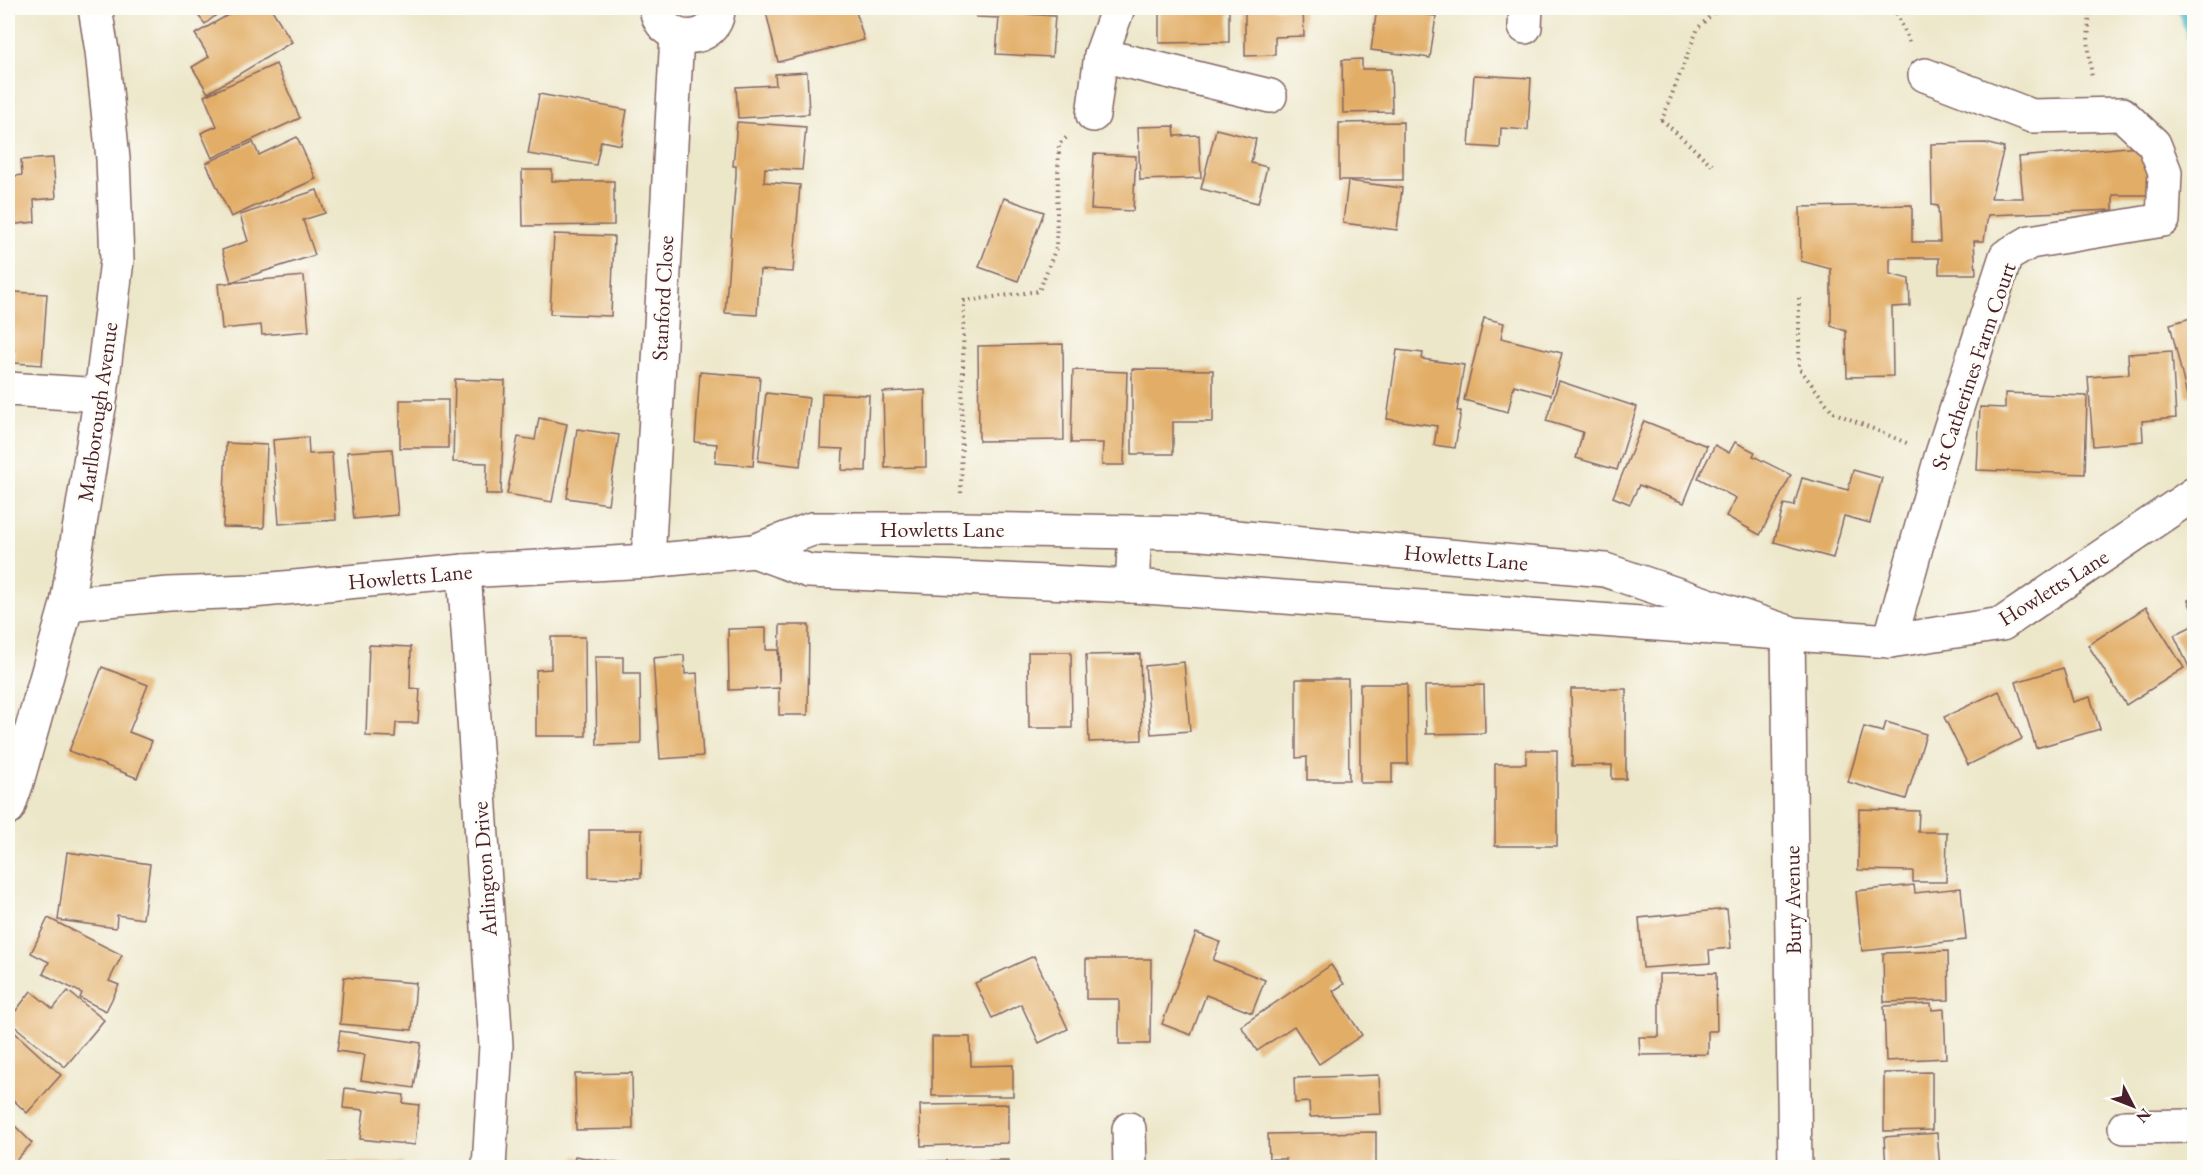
<svg xmlns="http://www.w3.org/2000/svg" width="2202" height="1175" font-family="'EB Garamond',serif">
<style>
.lines{fill:none;stroke-linecap:round;stroke-linejoin:round}
.stream{stroke:#4fbcc9;stroke-width:12}
.building{fill:#e2ad66}
.minor-casing{stroke:#836563;stroke-width:36}
.path{stroke:#836563;stroke-width:4;stroke-dasharray:1.5 4.5;stroke-linecap:butt}
.minor{stroke:#fff;stroke-width:33}
.labels{text-anchor:middle;stroke-width:5;stroke-linejoin:round;paint-order:stroke}
.street-label{font-size:22px;fill:#4a1f2b;stroke:#fdfcf7}
</style>
<rect width="100%" height="100%" fill="#fdfcf7"/>
<filter id="ink" filterUnits="userSpaceOnUse"><feTurbulence type="fractalNoise" baseFrequency=".0167" numOctaves="2"/><feDisplacementMap in="SourceGraphic" scale="12" xChannelSelector="R" yChannelSelector="G"/><feConvolveMatrix kernelMatrix="1 2 1 2 8 2 1 2 1" color-interpolation-filters="sRGB"/></filter>
<filter id="wash" filterUnits="userSpaceOnUse"><feTurbulence type="fractalNoise" baseFrequency=".008" numOctaves="4" result="noise"/><feDisplacementMap in="SourceGraphic" scale="24" xChannelSelector="R" yChannelSelector="G"/><feGaussianBlur stdDeviation="1.35" result="paint"/><feColorMatrix in="noise" values="0 0 0 0 0 0 0 0 0 0 0 0 0 0 0 0 0 1.4 0 .05"/><feComposite in="paint" operator="in"/></filter>
<g filter="url(#wash)">
<rect width="100%" height="100%" fill="#ede7ca"/>
<g class="lines">
<path class="stream" d="M2183 8 2194 41"/>
</g>
<g id="blocks">
<g class="building">
<path d="M192 8H225L205 24Z"/>
<path d="M240 8H271L292 42 208 93 192 67 209 57 195 34Z"/>
<path d="M765 8H855L864 40 778 62Z"/>
<path d="M977 8H1010V13L1055 16 1052 57 996 54 999 18 976 17Z"/>
<path d="M1159 8H1229V42L1159 43Z"/>
<path d="M1245 8H1303L1304 36 1275 37V55L1245 56Z"/>
<path d="M1377 8H1407V12L1436 16 1430 58 1371 50Z"/>
<path d="M1362 59V69H1391L1392 112 1343 113 1342 60Z"/>
<path d="M276 64 300 118 212 158 201 133 217 126 204 96Z"/>
<path d="M807 72 809 114 738 118 736 87 776 85 775 74Z"/>
<path d="M1474 75 1531 78 1528 130 1501 128 1500 148 1469 146Z"/>
<path d="M539 94 627 110 621 145 601 141 596 165 528 154Z"/>
<path d="M737 122 806 127 802 170 765 168 764 182 800 185 793 272 760 270 757 315 725 313 736 175V166H733Z"/>
<path d="M1403 122V180H1339V123Z"/>
<path d="M1174 126 1175 136 1199 135 1201 178 1140 180 1138 127Z"/>
<path d="M1216 129 1256 139 1251 163 1267 167 1258 203 1201 189Z"/>
<path d="M297 137 316 179 231 217 206 163 253 142 259 155Z"/>
<path d="M1985 143 2004 148 1991 198H2023L2019 157 2149 145 2153 195H2113V210L1988 215 1984 241H1974L1976 274H1939V258H1890V274L1909 279 1910 306 1892 307 1893 376 1847 377 1846 331 1831 326V269L1801 261 1800 207 1912 205V242H1940L1938 206 1932 205 1931 144Z"/>
<path d="M1094 154 1136 156 1133 211 1091 209Z"/>
<path d="M53 158 56 198 34 200 35 222 8 225V177L22 175 21 160Z"/>
<path d="M522 170H552V181H614V225L523 226Z"/>
<path d="M1348 181 1402 188 1397 230 1343 223Z"/>
<path d="M317 190 325 213 303 220 315 255 231 282 222 250 248 241 240 215Z"/>
<path d="M1004 198 1044 212 1018 281 979 267Z"/>
<path d="M554 234 614 236 611 316 550 314Z"/>
<path d="M304 276 309 331 262 335 261 325 222 329 218 284Z"/>
<path d="M14 292 47 294 42 365 14 363V350H8V306L13 307Z"/>
<path d="M2194 317V395L2187 396 2170 324Z"/>
<path d="M1484 318 1504 323 1501 338 1562 353 1551 395 1514 385 1508 412 1464 400Z"/>
<path d="M1063 344 1064 440 979 441 978 346Z"/>
<path d="M1397 350 1423 353 1422 359 1464 365 1457 411H1461L1455 448 1434 445 1437 426 1387 419Z"/>
<path d="M2172 351 2176 418 2142 421 2143 441 2093 446 2088 377 2129 374 2128 354Z"/>
<path d="M1132 369 1213 370V422H1173V454H1132Z"/>
<path d="M1073 370 1127 372 1124 465H1102L1103 443H1071Z"/>
<path d="M700 372 760 377 753 466 715 463 717 444 695 442Z"/>
<path d="M455 379 505 381 501 494H486L487 463 453 462Z"/>
<path d="M1559 381 1637 407 1617 470 1576 458 1583 432 1546 421Z"/>
<path d="M925 390 926 467 885 468 883 392Z"/>
<path d="M766 393 809 398 800 466 758 461Z"/>
<path d="M822 393 869 395 866 471 842 470 843 449 820 448Z"/>
<path d="M2005 393 2087 396 2085 474 1977 470 1980 407 2005 408Z"/>
<rect x="400" y="400" width="48" height="48"/>
<path d="M539 418 567 424 552 502 507 494 518 437 535 440Z"/>
<path d="M1644 421 1707 446 1684 503 1639 485 1630 504 1613 497Z"/>
<path d="M577 429 619 435 608 504 567 498Z"/>
<path d="M308 437 309 454 332 453 336 520 279 524 273 440Z"/>
<path d="M1735 442 1755 452 1753 456 1791 475 1760 535 1726 516 1736 498 1698 478 1715 445 1729 453Z"/>
<path d="M226 443 267 445 264 528 223 527Z"/>
<path d="M392 449 398 515 354 519 347 452Z"/>
<path d="M1853 470 1882 478 1870 523 1844 516 1833 558 1774 542 1784 504 1794 506 1802 478 1848 490Z"/>
<path d="M2194 597V615L2188 600Z"/>
<path d="M2146 607 2184 668 2126 705 2088 645Z"/>
<path d="M780 625H809L808 715H779V688L729 690 728 629 766 628V650H778L779 683Z"/>
<path d="M2194 625V678L2174 635Z"/>
<path d="M551 637H585L586 736H536V670L551 669Z"/>
<path d="M369 645 411 647 410 688 420 689 418 723H396L395 737 366 736Z"/>
<path d="M1028 652H1071L1072 728H1029Z"/>
<path d="M1140 654 1142 740 1089 742 1086 655Z"/>
<path d="M684 655 685 674 697 673 703 756 660 759 653 658Z"/>
<path d="M595 657H623V673H640L641 744 597 745Z"/>
<path d="M1184 662 1190 731 1151 734 1145 666Z"/>
<path d="M102 667 148 685 129 732 152 741 137 778 69 751Z"/>
<path d="M2063 668 2073 702 2090 697 2100 729 2036 748 2016 682Z"/>
<path d="M1296 679H1348L1349 780H1307V757L1296 758Z"/>
<path d="M1360 684H1407L1408 764H1392V783H1360Z"/>
<path d="M1484 685 1485 733 1426 734 1425 686Z"/>
<path d="M1571 689H1626V779H1612V765L1572 766Z"/>
<path d="M1999 691 2022 739 1968 765 1944 717Z"/>
<path d="M1886 722 1926 734 1906 799 1848 782 1864 727 1883 732Z"/>
<path d="M1526 750H1557V846H1495V764H1526Z"/>
<path d="M1859 809 1919 811 1918 832H1947L1946 882H1913V871L1858 870Z"/>
<path d="M589 830H642L641 878 589 877Z"/>
<path d="M67 852 150 864 143 919 117 915 116 928 58 920Z"/>
<path d="M1914 885 1915 893 1961 888 1966 940 1862 951 1856 891Z"/>
<path d="M1727 909 1731 948 1709 950 1710 963 1643 968 1639 918Z"/>
<path d="M48 918 122 955 109 981 119 985 106 1011 80 998 82 993 43 974 49 962 31 953Z"/>
<path d="M1196 933 1220 942 1213 960 1265 980 1252 1013 1206 995 1191 1035 1162 1024Z"/>
<path d="M1948 951 1949 1000 1884 1002 1883 953Z"/>
<path d="M1034 956 1068 1029 1039 1043 1021 1004 992 1018 975 983Z"/>
<path d="M1086 959H1151L1150 1044H1119V999H1086Z"/>
<path d="M1331 965 1344 984 1333 991 1362 1035 1319 1064 1294 1026 1257 1051 1241 1026Z"/>
<path d="M1716 973 1717 1031H1708V1054L1640 1055 1639 1037H1659V974Z"/>
<path d="M344 977 416 983 412 1030 340 1024Z"/>
<path d="M31 991 53 1009 68 991 104 1020 65 1067 8 1021Z"/>
<path d="M1931 1004 1932 1010 1944 1009 1946 1058 1886 1061 1884 1006Z"/>
<path d="M12 1030 61 1075 27 1113 8 1095V1034Z"/>
<path d="M340 1031 421 1043 414 1088 361 1080 365 1055 337 1051Z"/>
<path d="M932 1037H970L971 1066 1013 1065V1096H932Z"/>
<path d="M1932 1072V1130L1884 1131V1073Z"/>
<path d="M632 1073 633 1129 576 1130 575 1074Z"/>
<path d="M1379 1075 1381 1114 1310 1117 1309 1102 1295 1103 1294 1078Z"/>
<path d="M345 1088 404 1095 403 1103 419 1105 415 1145 360 1139 364 1110 343 1108Z"/>
<path d="M1008 1104V1143L921 1146 920 1105Z"/>
<path d="M8 1119 32 1143 9 1168H8Z"/>
<path d="M1376 1132V1168H1286V1159H1269L1268 1134Z"/>
<path d="M1937 1133 1940 1168H1886L1884 1137Z"/>
<path d="M575 1156 633 1166V1168H573Z"/>
<path d="M1009 1160V1168H922L921 1161Z"/>
<path d="M1676 1161V1168H1610V1164Z"/>
<path d="M404 1162V1168H328V1163Z"/>
</g>
</g>
</g>
<g filter="url(#ink)">
<use href="#blocks" fill-opacity="0" stroke="#836563" stroke-width="1.5"/>
<g class="lines">
<g class="minor-casing">
<g id="minor">
<path d="M656 8C662 47 718 45 718 8"/>
<path d="M1525 27 1526 8"/>
<path d="M1101 55 1270 96"/>
<path d="M1093 115 1101 55 1118 8"/>
<path d="M8 389 101 395"/>
<path d="M754 551 809 571 1132 586 1890 641 2002 624 2194 494"/>
<path d="M648 561 677 35"/>
<path d="M464 571 496 1045 489 1168"/>
<path d="M1132 586 1135 532"/>
<path d="M67 604 169 594 252 591 464 571 648 561 754 551 812 529H961L1191 533 1605 570 1788 632"/>
<path d="M1788 632 1795 1168"/>
<path d="M1890 641 1941 457 2006 256 2030 242 2163 220 2165 172 2154 144 2122 114 2032 116 1925 75"/>
<path d="M8 808 17 782 67 604 101 395 117 260 113 159 102 51 95 8"/>
<path d="M2125 1127 2194 1126"/>
<path d="M1129 1129 1130 1168"/>
</g>
</g>
<g class="path">
<path d="M1894 8 1910 43"/>
<path d="M2090 8 2088 41 2092 79"/>
<path d="M1712 165 1662 120 1698 28 1718 8"/>
<path d="M1799 298V368L1833 412 1909 444"/>
<path d="M961 493 964 301 1039 291 1056 248 1059 144 1067 137"/>
</g>
<use href="#minor" class="minor"/>
</g>
</g>
<g class="labels">
<g class="street-label">
<text transform="translate(662 298) rotate(-87)" y="8">Stanford Close</text>
<text transform="translate(1973 366) rotate(-71)" y="8">St Catherines Farm Court</text>
<text transform="translate(97 412) rotate(-82)" y="8">Marlborough Avenue</text>
<text x="942" y="537">Howletts Lane</text>
<text transform="translate(1466 557) rotate(5)" y="8">Howletts Lane</text>
<text transform="translate(410 576) rotate(-5)" y="8">Howletts Lane</text>
<text transform="translate(2053 587) rotate(-32)" y="8">Howletts Lane</text>
<text transform="translate(484 869) rotate(-94)" y="8">Arlington Drive</text>
<text transform="translate(1792 900) rotate(-91)" y="8">Bury Avenue</text>
</g>
</g>
<rect width="2202" height="1175" fill="none" stroke="#fdfcf7" stroke-width="30"/>
<g transform="translate(2133 1106) rotate(132)" stroke="#fdfcf7" stroke-width="4.5" paint-order="stroke">
<path d="M0-4.5L10 22L0 15L-10 22Z" fill="#4a1f2b"/>
<text y="-9" font-size="16" font-weight="bold" text-anchor="middle" fill="#4a1f2b">N</text>
</g>
</svg>
